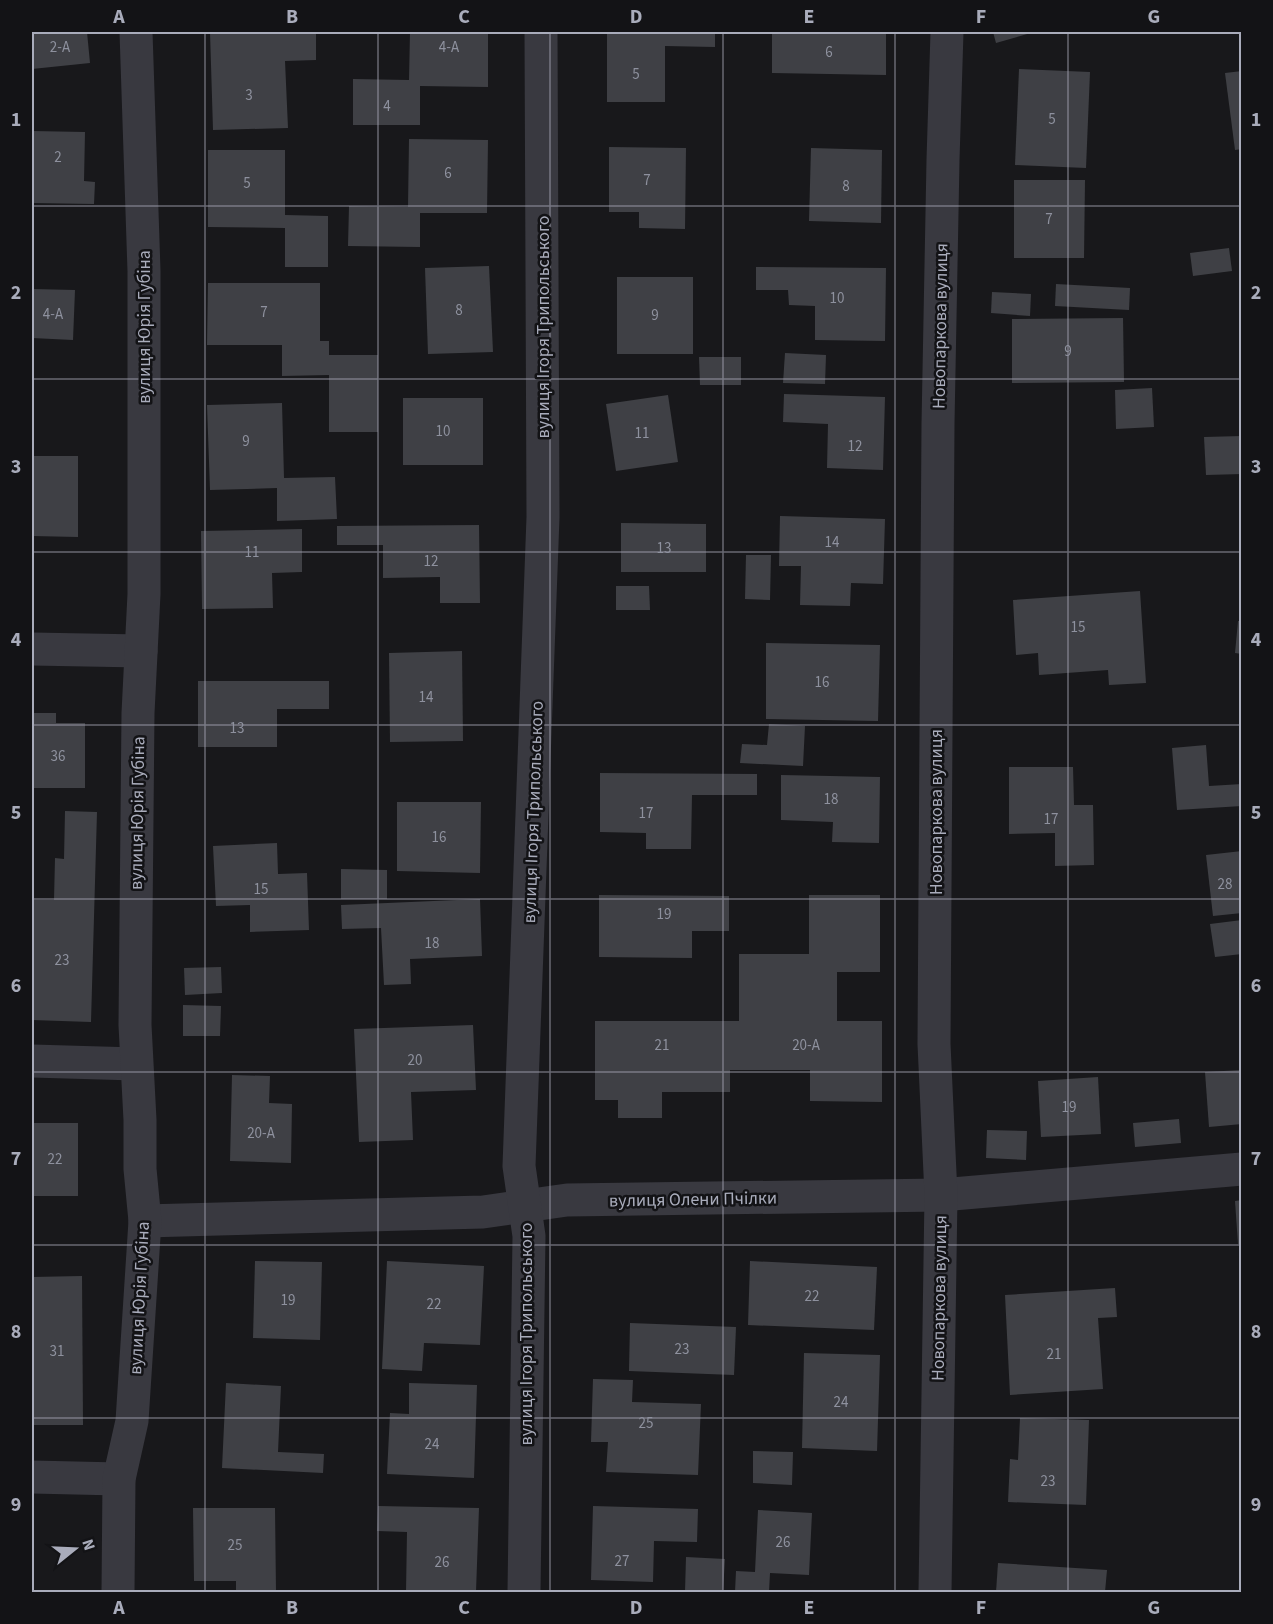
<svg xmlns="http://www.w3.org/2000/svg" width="1273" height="1624" font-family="'Source Sans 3',sans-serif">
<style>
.building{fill:#3f4045}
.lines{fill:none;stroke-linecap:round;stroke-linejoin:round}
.minor{stroke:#393940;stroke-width:33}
.grid{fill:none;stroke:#a9acbb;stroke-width:1.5;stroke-opacity:0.55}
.labels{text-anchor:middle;stroke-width:5;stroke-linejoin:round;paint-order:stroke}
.number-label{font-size:15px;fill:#8e919e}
.street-label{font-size:18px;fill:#a9acbb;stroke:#131316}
.neatline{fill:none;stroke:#a9acbb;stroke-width:2}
.grid-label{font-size:20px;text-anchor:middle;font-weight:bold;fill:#a9acbb}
</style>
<rect width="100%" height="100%" fill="#18181b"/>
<g class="building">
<path d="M32 32H87L90 63 32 69Z"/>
<path d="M210 32H316V60L285 61 288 128 213 130Z"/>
<path d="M410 32H488V87L420 86V125H353V79L409 80Z"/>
<path d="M607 32H715V47L665 46V102H607Z"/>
<path d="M772 32H886V75L772 73Z"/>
<path d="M993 32H1034L996 43Z"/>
<path d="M1019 69 1090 72 1086 168 1015 165Z"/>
<path d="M1242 71V149L1235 150 1225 73Z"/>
<path d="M32 131 85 132 84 181 95 182 94 204 32 203Z"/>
<path d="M409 139 488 140 487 213H420V247L348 246 349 206 408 207Z"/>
<path d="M609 147 686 148 685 229 639 228V212H609Z"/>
<path d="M811 148 882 150 881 223 809 221Z"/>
<path d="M208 150H285V215L328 216V267H285V228L208 227Z"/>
<path d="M1014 180H1085L1084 258H1014Z"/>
<path d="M1229 248 1232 271 1193 276 1190 253Z"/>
<path d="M489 266 493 352 428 354 425 268Z"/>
<path d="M756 267 886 268 885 341 815 340V306L789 305 788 290H756Z"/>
<rect x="617" y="277" width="76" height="77"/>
<path d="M208 283H320V341H329V355H378V432H329V375L282 376V345H207Z"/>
<path d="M1056 284 1130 288 1129 310 1055 306Z"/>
<path d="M32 289 75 290 73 340 32 338Z"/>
<path d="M992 292 1031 294 1030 316 991 313Z"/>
<path d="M1123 318 1124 382 1012 383V319Z"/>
<path d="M785 353 826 355 825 384 783 383Z"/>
<path d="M699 357H741V385H700Z"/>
<path d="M1152 388 1154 427 1116 429 1115 390Z"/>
<path d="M784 394 885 397 883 470 827 468 828 424 783 422Z"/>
<path d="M668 395 678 462 616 471 606 404Z"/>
<rect x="403" y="398" width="80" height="67"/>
<path d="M282 403 284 478 335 477 337 519 277 521V488L210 490 207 405Z"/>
<path d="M1242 436V474L1206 475 1204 437Z"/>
<path d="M32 456H78V537L32 536Z"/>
<path d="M780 516 885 519 883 584 851 583 850 606 800 605 801 566H779Z"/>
<path d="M621 523 706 524V572H621Z"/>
<path d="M479 525 480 603H440V577L383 578V545H337V526Z"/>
<path d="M302 529V572L272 573 273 608 202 609 201 531Z"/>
<path d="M746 555H771L770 600 745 599Z"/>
<path d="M616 586H649L650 610H616Z"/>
<path d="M1140 591 1146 683 1109 685 1108 670 1039 675 1038 653 1016 655 1013 600Z"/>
<path d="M1238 621H1242V654L1235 653Z"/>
<path d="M766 643 880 645 878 721 766 719Z"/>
<path d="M462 651 463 741 390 742 389 653Z"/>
<path d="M198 681H329V709H277V747H198Z"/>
<path d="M32 713H56V723H85V788H32Z"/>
<path d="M769 724 805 726 803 766 740 763 742 744 767 745Z"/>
<path d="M1206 745 1209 786 1242 784V806L1177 810 1172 748Z"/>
<path d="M1009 767H1073L1074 805H1093L1094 865 1055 866V833L1009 834Z"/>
<path d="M600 773 757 774V795H692L691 849H646V833L600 832Z"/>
<path d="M781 775 880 777 879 843 832 842 833 822 781 820Z"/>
<path d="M397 802H481L480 873 397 871Z"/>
<path d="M65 811 97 812 91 1022 32 1020V900H54L55 858 64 859Z"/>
<path d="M277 843 278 874 307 873 309 930 250 932V905L216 906 213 846Z"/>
<path d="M1242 851V913L1213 916 1206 855Z"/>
<path d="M341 869 387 870V899H341Z"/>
<path d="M599 895 729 896V931H692V958L599 957Z"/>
<path d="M809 895H880V972H837V1021H882V1102L810 1101V1070H730V1092H662V1118H618V1100H595V1021H739V954H809Z"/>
<path d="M480 899 482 956 410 959 411 984 384 985 381 928 342 929 341 905Z"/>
<path d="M1242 920V954L1215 957 1210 924Z"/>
<path d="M221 967 222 993 185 995 184 968Z"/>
<path d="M183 1005 221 1006 220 1036H183Z"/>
<path d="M473 1025 476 1090 411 1092 413 1140 359 1142 354 1029Z"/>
<path d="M1242 1070V1124L1209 1127 1205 1072Z"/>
<path d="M232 1075 270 1076 269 1103 292 1104 291 1163 230 1161Z"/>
<path d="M1098 1077 1101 1134 1041 1137 1038 1081Z"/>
<path d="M1179 1119 1181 1143 1135 1147 1133 1123Z"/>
<rect x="32" y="1123" width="46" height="73"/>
<path d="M987 1130 1027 1131 1026 1160 986 1158Z"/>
<path d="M1242 1200V1244H1238L1235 1201Z"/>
<path d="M255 1261 322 1262 320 1340 253 1338Z"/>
<path d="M387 1261 484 1266 480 1345 424 1343 422 1371 382 1369Z"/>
<path d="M750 1261 877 1267 874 1330 748 1325Z"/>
<path d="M82 1276 83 1425H32V1277Z"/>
<path d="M1115 1288 1117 1317 1098 1318 1103 1389 1010 1395 1005 1295Z"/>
<path d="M630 1323 736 1327 734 1375 629 1371Z"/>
<path d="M804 1353 880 1355 877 1451 802 1448Z"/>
<path d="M593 1379 633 1380 632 1402 701 1404 698 1475 606 1472 608 1442H591Z"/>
<path d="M226 1383 281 1386 278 1452 324 1454 323 1473 222 1468Z"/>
<path d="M409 1383 477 1385 474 1478 387 1474 390 1413 409 1414Z"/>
<path d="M1020 1418 1089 1420 1086 1505 1008 1502 1010 1459 1018 1460Z"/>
<path d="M753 1451 793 1452 792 1485 753 1483Z"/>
<path d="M378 1506 479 1508 476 1592H406L407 1532 377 1531Z"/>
<path d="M593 1506 698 1509 697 1542 654 1541 653 1582 591 1580Z"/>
<path d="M193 1508H275L276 1592H236V1581H194Z"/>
<path d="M758 1510 812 1513 809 1575 770 1573 769 1592H735L736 1571 755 1572Z"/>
<path d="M686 1557 725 1559 723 1592H685Z"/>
<path d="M998 1563 1107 1570 1105 1592H996Z"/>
</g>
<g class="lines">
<g class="minor">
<path d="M32 649 141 651"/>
<path d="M32 1061 136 1064"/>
<path d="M145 1221 483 1212 567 1200 941 1195 1242 1169"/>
<path d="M32 1477 119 1479"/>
<path d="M118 1592 119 1479 132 1421 145 1221 140 1169V1120L135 1025 138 713 144 594V271L136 32"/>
<path d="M524 1592 529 1236 519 1166 543 517 541 32"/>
<path d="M935 1592 941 1195 934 1044 938 424 943 160 947 32"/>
</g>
</g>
<path class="grid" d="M205 32V1592M378 32V1592M550 32V1592M723 32V1592M895 32V1592M1068 32V1592M32 206H1242M32 379H1242M32 552H1242M32 725H1242M32 899H1242M32 1072H1242M32 1245H1242M32 1418H1242"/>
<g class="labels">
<g class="number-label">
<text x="60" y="52">2-А</text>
<text x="449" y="52">4-А</text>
<text x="829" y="57">6</text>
<text x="636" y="79">5</text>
<text x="249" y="100">3</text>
<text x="387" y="111">4</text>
<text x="1052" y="124">5</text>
<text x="58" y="162">2</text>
<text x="448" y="178">6</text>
<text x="647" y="185">7</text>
<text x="247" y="188">5</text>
<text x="846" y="191">8</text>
<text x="1049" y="224">7</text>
<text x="837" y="303">10</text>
<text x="459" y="315">8</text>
<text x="264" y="317">7</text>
<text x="53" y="319">4-А</text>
<text x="655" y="320">9</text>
<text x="1068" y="356">9</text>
<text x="443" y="436">10</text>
<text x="642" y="438">11</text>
<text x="246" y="446">9</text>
<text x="855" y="451">12</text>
<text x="832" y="547">14</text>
<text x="664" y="553">13</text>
<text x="252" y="557">11</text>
<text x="431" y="566">12</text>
<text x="1078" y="632">15</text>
<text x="822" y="687">16</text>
<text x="426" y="702">14</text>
<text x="237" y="733">13</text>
<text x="58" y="761">36</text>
<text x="831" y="804">18</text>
<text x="646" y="818">17</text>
<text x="1051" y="824">17</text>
<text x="439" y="842">16</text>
<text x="1225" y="889">28</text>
<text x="261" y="894">15</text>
<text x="664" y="919">19</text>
<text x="432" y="948">18</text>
<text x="62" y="965">23</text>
<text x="662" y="1050">21</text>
<text x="806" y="1050">20-А</text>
<text x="415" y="1065">20</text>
<text x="1069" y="1112">19</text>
<text x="261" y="1138">20-А</text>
<text x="55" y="1164">22</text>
<text x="812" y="1301">22</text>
<text x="288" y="1305">19</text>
<text x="434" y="1309">22</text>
<text x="682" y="1354">23</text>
<text x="57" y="1356">31</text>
<text x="1054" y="1359">21</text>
<text x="841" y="1407">24</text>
<text x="646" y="1428">25</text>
<text x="432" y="1449">24</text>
<text x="1048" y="1486">23</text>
<text x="783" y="1547">26</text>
<text x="235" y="1550">25</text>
<text x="622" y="1566">27</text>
<text x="442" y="1567">26</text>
</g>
<g class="street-label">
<text transform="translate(940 326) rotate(-89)" y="6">Новопаркова вулиця</text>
<text transform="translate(144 327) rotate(-90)" y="6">вулиця Юрія Губіна</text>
<text transform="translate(543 327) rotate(-90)" y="6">вулиця Ігоря Трипольського</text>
<text transform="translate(533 812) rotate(-88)" y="6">вулиця Ігоря Трипольського</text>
<text transform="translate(936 812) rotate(-90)" y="6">Новопаркова вулиця</text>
<text transform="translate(137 813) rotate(-89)" y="6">вулиця Юрія Губіна</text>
<text transform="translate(693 1199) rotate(-1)" y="6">вулиця Олени Пчілки</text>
<text transform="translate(139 1298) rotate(-87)" y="6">вулиця Юрія Губіна</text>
<text transform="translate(939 1298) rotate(-89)" y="6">Новопаркова вулиця</text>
<text transform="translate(526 1334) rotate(-90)" y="6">вулиця Ігоря Трипольського</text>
</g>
</g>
<rect width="1273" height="1624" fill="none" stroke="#131316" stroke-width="66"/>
<g transform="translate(75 1549) rotate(72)" stroke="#131316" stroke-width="4.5" paint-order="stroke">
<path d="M0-4.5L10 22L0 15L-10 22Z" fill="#a9acbb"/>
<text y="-9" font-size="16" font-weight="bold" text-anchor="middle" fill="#a9acbb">N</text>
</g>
<rect x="33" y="33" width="1207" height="1558" class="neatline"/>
<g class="grid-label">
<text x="119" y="23">A</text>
<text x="292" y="23">B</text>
<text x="464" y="23">C</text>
<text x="636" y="23">D</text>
<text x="809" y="23">E</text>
<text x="981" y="23">F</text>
<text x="1154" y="23">G</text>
<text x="16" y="126">1</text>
<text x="1256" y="126">1</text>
<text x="16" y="299">2</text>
<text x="1256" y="299">2</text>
<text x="16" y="473">3</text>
<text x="1256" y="473">3</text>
<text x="16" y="646">4</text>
<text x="1256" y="646">4</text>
<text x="16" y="819">5</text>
<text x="1256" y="819">5</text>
<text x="16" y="992">6</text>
<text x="1256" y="992">6</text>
<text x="16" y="1165">7</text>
<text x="1256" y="1165">7</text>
<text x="16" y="1338">8</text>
<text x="1256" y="1338">8</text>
<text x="16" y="1511">9</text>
<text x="1256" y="1511">9</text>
<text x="119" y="1614">A</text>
<text x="292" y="1614">B</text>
<text x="464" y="1614">C</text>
<text x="636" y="1614">D</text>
<text x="809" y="1614">E</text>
<text x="981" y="1614">F</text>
<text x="1154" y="1614">G</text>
</g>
</svg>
